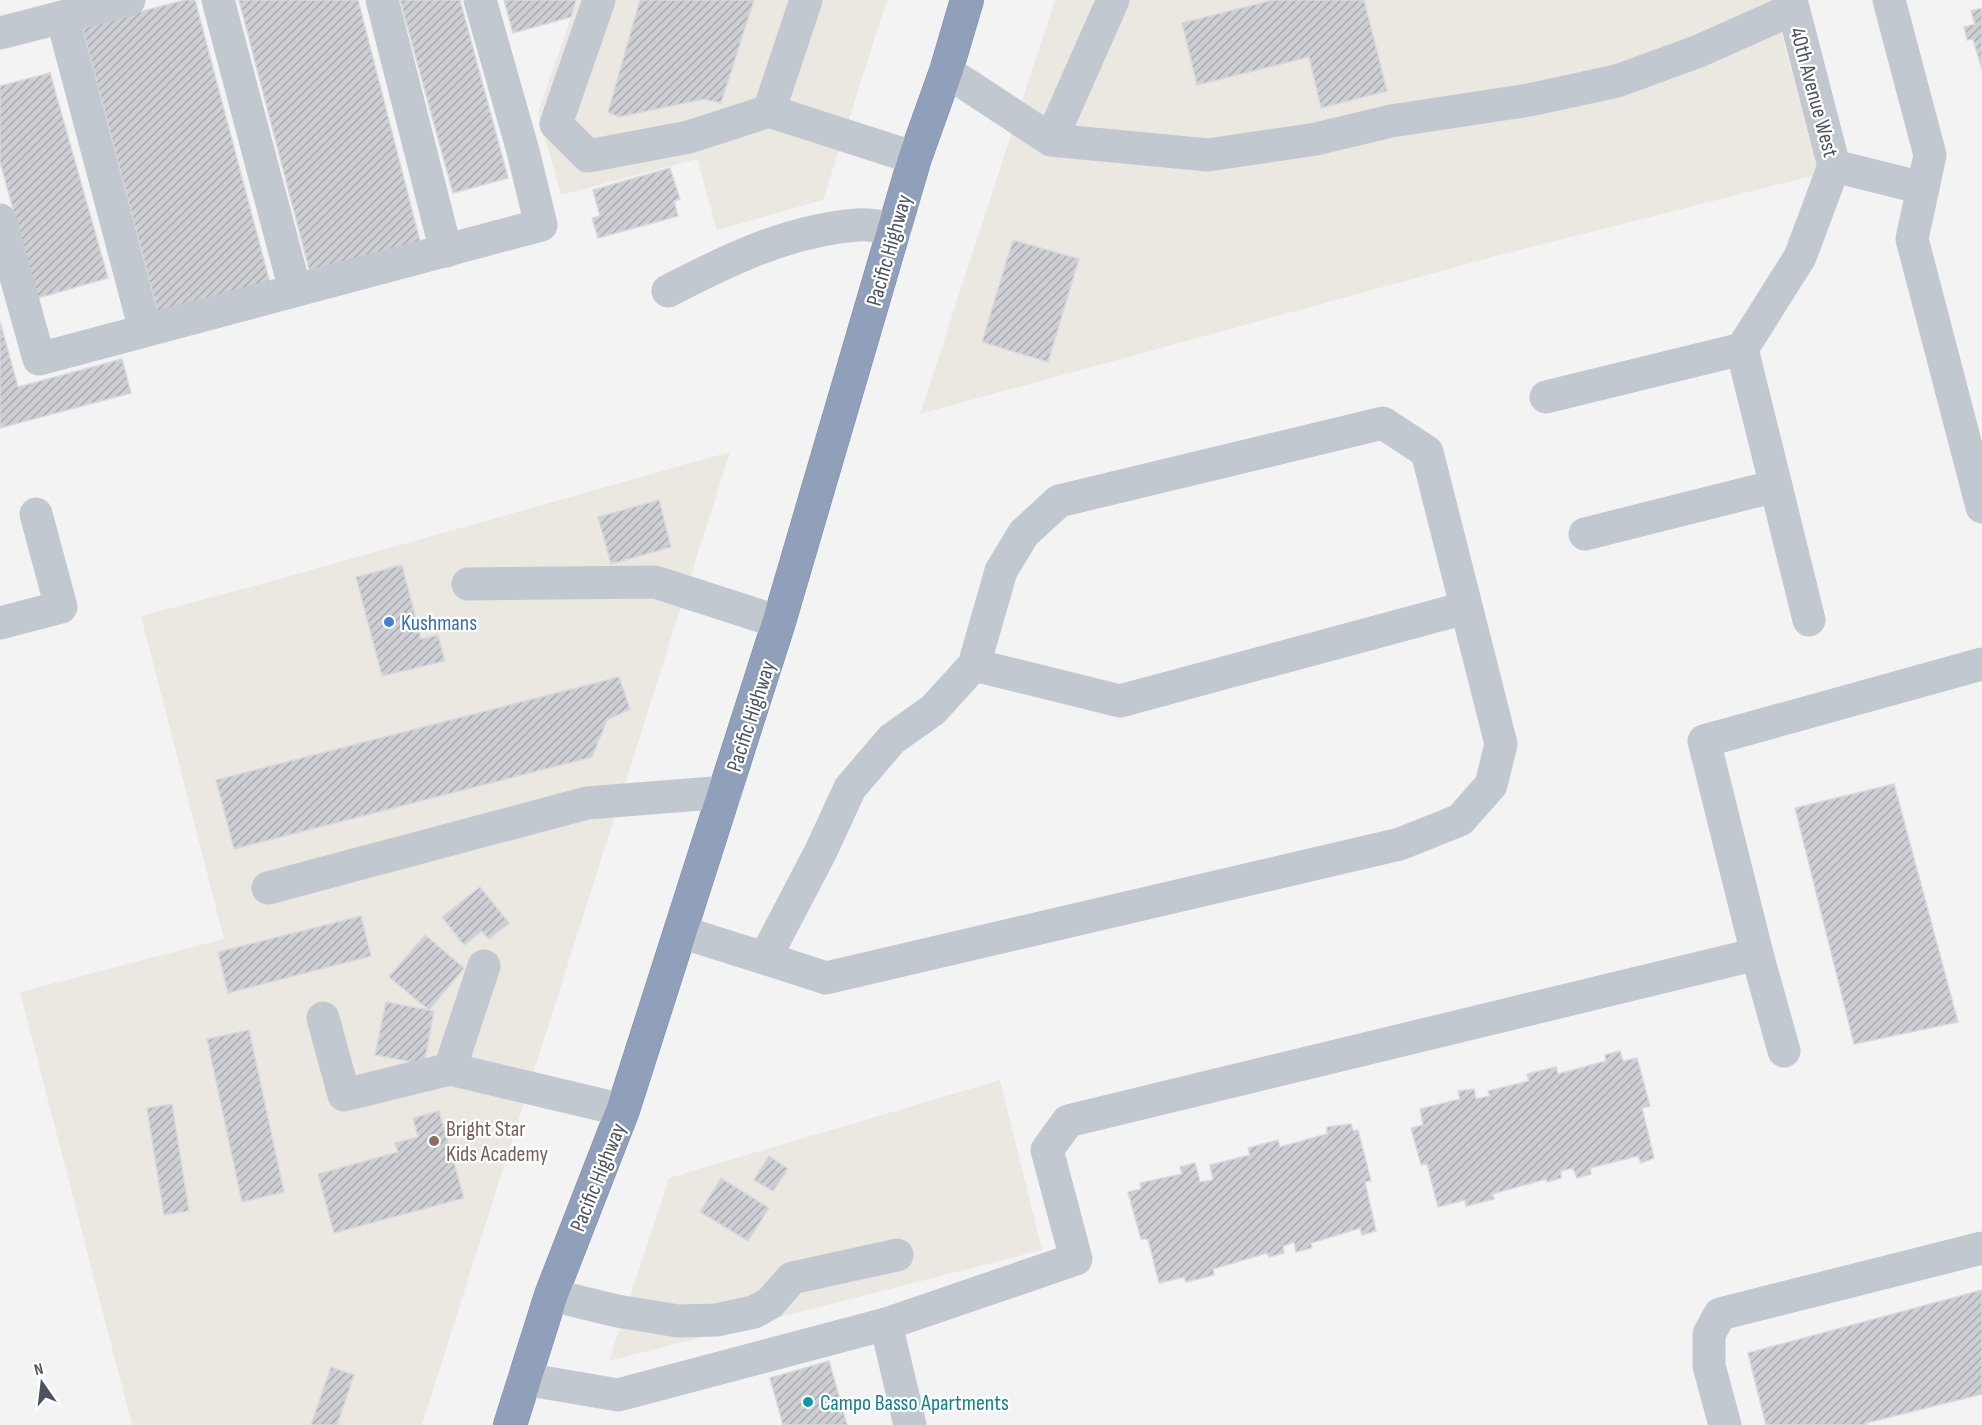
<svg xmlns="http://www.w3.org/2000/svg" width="1982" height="1425" font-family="'Sofia Sans Condensed',sans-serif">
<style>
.commercial{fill:#eae8e1}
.building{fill:url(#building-hatch);stroke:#d8d8dd;stroke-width:1.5}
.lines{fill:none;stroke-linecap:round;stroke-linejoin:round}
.highway-casing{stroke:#7c8ba6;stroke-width:34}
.minor{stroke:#c2c8cf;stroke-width:33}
.highway{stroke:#91a0ba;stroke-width:33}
.shop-dot{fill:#3f7fe0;stroke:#fff;stroke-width:2}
.education-dot{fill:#8d6e63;stroke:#fff;stroke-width:2}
.culture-dot{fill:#0f9aa8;stroke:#fff;stroke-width:2}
.labels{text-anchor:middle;stroke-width:4.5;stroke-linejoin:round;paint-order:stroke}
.street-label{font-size:22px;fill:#4c535e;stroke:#fff}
.shop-label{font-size:22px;fill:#366cbe;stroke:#fff;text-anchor:start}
.education-label{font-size:22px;fill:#785e54;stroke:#fff;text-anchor:start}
.culture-label{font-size:22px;fill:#0d838f;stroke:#fff;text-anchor:start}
</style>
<defs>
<pattern id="building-hatch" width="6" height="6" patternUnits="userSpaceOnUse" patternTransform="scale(1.5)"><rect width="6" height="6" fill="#cdcfd4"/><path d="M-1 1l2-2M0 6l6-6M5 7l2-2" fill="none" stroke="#a9abaf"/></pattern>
</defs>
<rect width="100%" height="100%" fill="#f4f3f3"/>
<g class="commercial">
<path d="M577 0H887L823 200 717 230 697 159 561 195 538 112Z"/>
<path d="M1055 0H1772L1820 174 1496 256 920 414Z"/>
<path d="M730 452 422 1425H132L20 992 224 939 141 616 258 585Z"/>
<path d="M1000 1080 1042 1250 609 1361 669 1178Z"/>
</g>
<g class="building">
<path d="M185 0H195L271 287 159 317 82 27Z"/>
<path d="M239 0H358L421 245 310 273Z"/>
<path d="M400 0H460L508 178 453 193Z"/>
<path d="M504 0H576L571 17 513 33Z"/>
<path d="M640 0H754L721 103 704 99 619 117 608 112Z"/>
<path d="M1273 0H1364L1387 91 1321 108 1309 57 1197 85 1182 23Z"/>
<path d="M1982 8V70L1973 39 1967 40 1964 27 1975 24 1971 11Z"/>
<path d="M50 73 108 278 38 298 0 162V86Z"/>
<path d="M670 168 680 199 674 201 678 216 598 238 592 218 600 216 593 190Z"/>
<path d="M1013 240 1079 259 1048 362 982 342Z"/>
<path d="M0 322 18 387 122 359 131 393 0 428Z"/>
<path d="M659 500 671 547 611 564 598 517Z"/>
<path d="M402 565 421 639 438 635 445 661 382 676 356 577Z"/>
<path d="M619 677 630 709 607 720 592 757 234 849 216 780Z"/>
<path d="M1894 784 1958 1022 1854 1044 1795 808Z"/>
<path d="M480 887 509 923 489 939 482 931 464 945 442 917Z"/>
<path d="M361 916 371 956 228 993 218 952Z"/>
<path d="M425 935 464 968 429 1010 389 977Z"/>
<path d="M386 1002 434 1011 424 1064 375 1055Z"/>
<path d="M249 1030 284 1192 242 1202 207 1039Z"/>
<path d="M1620 1051 1623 1061 1637 1058 1650 1106 1642 1108 1654 1158 1641 1163 1638 1156 1590 1168 1591 1174 1577 1178 1573 1168 1561 1171V1178L1547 1182 1546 1179 1492 1194 1494 1199 1466 1206 1465 1200 1438 1207 1427 1164 1421 1165 1411 1128 1423 1125 1420 1109 1460 1099 1458 1091 1474 1089 1476 1099 1490 1096 1488 1091 1529 1081 1527 1074 1556 1067 1558 1074 1606 1061 1605 1055Z"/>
<path d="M172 1104 189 1211 164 1215 147 1108Z"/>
<path d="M439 1111 464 1198 334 1233 318 1174 398 1152 395 1143 418 1137 413 1118Z"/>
<path d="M1351 1124 1353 1131 1358 1130 1371 1181 1365 1182 1376 1231 1362 1235 1360 1228 1311 1243 1312 1248 1296 1252 1294 1242 1283 1246 1284 1253 1269 1257 1267 1253 1213 1269 1214 1275 1186 1282 1184 1277 1159 1283 1148 1239H1141L1128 1192 1141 1189 1140 1183 1182 1174 1180 1167 1195 1163 1200 1182 1213 1180 1210 1165 1250 1155 1248 1148 1278 1140 1280 1147 1327 1134V1127Z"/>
<path d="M769 1156 788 1169 773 1191 754 1180Z"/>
<path d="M721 1178 769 1208 748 1241 700 1212Z"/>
<path d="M1982 1290V1394L1866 1423 1867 1425H1766L1748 1353Z"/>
<path d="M829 1361 847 1425H783L770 1378Z"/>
<path d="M331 1367 354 1375 337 1425H311Z"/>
</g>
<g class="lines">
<g class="highway-casing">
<path id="highway" d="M510 1425 551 1295 623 1110 779 622 915 158 946 71 967 0"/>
</g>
<g class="minor">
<path d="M218 0 295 290"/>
<path d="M382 0 446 251"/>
<path d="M599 0 556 124 588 156 689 137 769 111 806 0"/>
<path d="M1791 0 1834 166 1923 188"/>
<path d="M1889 0 1930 155 1912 239 1982 507"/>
<path d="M62 17 145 330"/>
<path d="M0 33 129 0"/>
<path d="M946 71 1051 140 1208 155 1316 139 1391 121 1529 100 1617 81 1699 51 1793 9"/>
<path d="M769 111 915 158"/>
<path d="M1051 140 1113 0"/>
<path d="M0 220 39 359 541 225 523 151 480 0"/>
<path d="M668 291C728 260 789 230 858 225 870 224 883 227 895 229"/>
<path d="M1546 397 1742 349"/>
<path d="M1585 534 1776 486"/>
<path d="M468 584 655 582 779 622"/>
<path d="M1809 620 1742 349 1800 257 1834 166"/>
<path d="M0 623 61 607 36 514"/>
<path d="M974 665 1120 701 1465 608"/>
<path d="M268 888 587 803 726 792"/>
<path d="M681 932C729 947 778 962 826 978L1400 844 1460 820 1491 785 1501 744 1427 452 1383 423 1059 501 1024 533 1001 571 974 665 933 710 892 739 850 788 821 851 765 958"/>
<path d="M1757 954 1784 1051"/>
<path d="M484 966 450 1069 623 1110"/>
<path d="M323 1018 344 1095 450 1069"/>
<path d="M551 1295 617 1311 678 1321 716 1320 754 1312 770 1303 792 1278 897 1255"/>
<path d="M886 1324 910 1425"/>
<path d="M524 1379 618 1395 886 1324 1076 1259 1047 1150 1068 1121 1757 954 1704 741 1982 664"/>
<path d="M1725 1425 1709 1366V1334L1720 1314 1982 1248"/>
</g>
<use href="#highway" class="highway"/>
</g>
<circle class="shop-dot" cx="389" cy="622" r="6"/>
<circle class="education-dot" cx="434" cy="1141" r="6"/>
<circle class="culture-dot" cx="808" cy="1402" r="6"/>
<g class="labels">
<g class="street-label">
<text transform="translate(1815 92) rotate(75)" y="8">40th Avenue West</text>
<text transform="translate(888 250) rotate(-74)" y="8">Pacific Highway</text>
<text transform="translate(750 716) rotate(-72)" y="8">Pacific Highway</text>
<text transform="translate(597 1177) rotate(-68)" y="8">Pacific Highway</text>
</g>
<g class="shop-label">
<text x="401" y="630">Kushmans</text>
</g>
<g class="education-label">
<text x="446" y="1136">Bright Star<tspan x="446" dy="25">Kids Academy</tspan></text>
</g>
<g class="culture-label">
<text x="820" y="1410">Campo Basso Apartments</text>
</g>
</g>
<g transform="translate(42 1383) rotate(346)" stroke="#ffffff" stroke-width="4.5" paint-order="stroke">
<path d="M0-4.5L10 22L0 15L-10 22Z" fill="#4c535e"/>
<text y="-9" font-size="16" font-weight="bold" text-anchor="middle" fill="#4c535e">N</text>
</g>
</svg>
